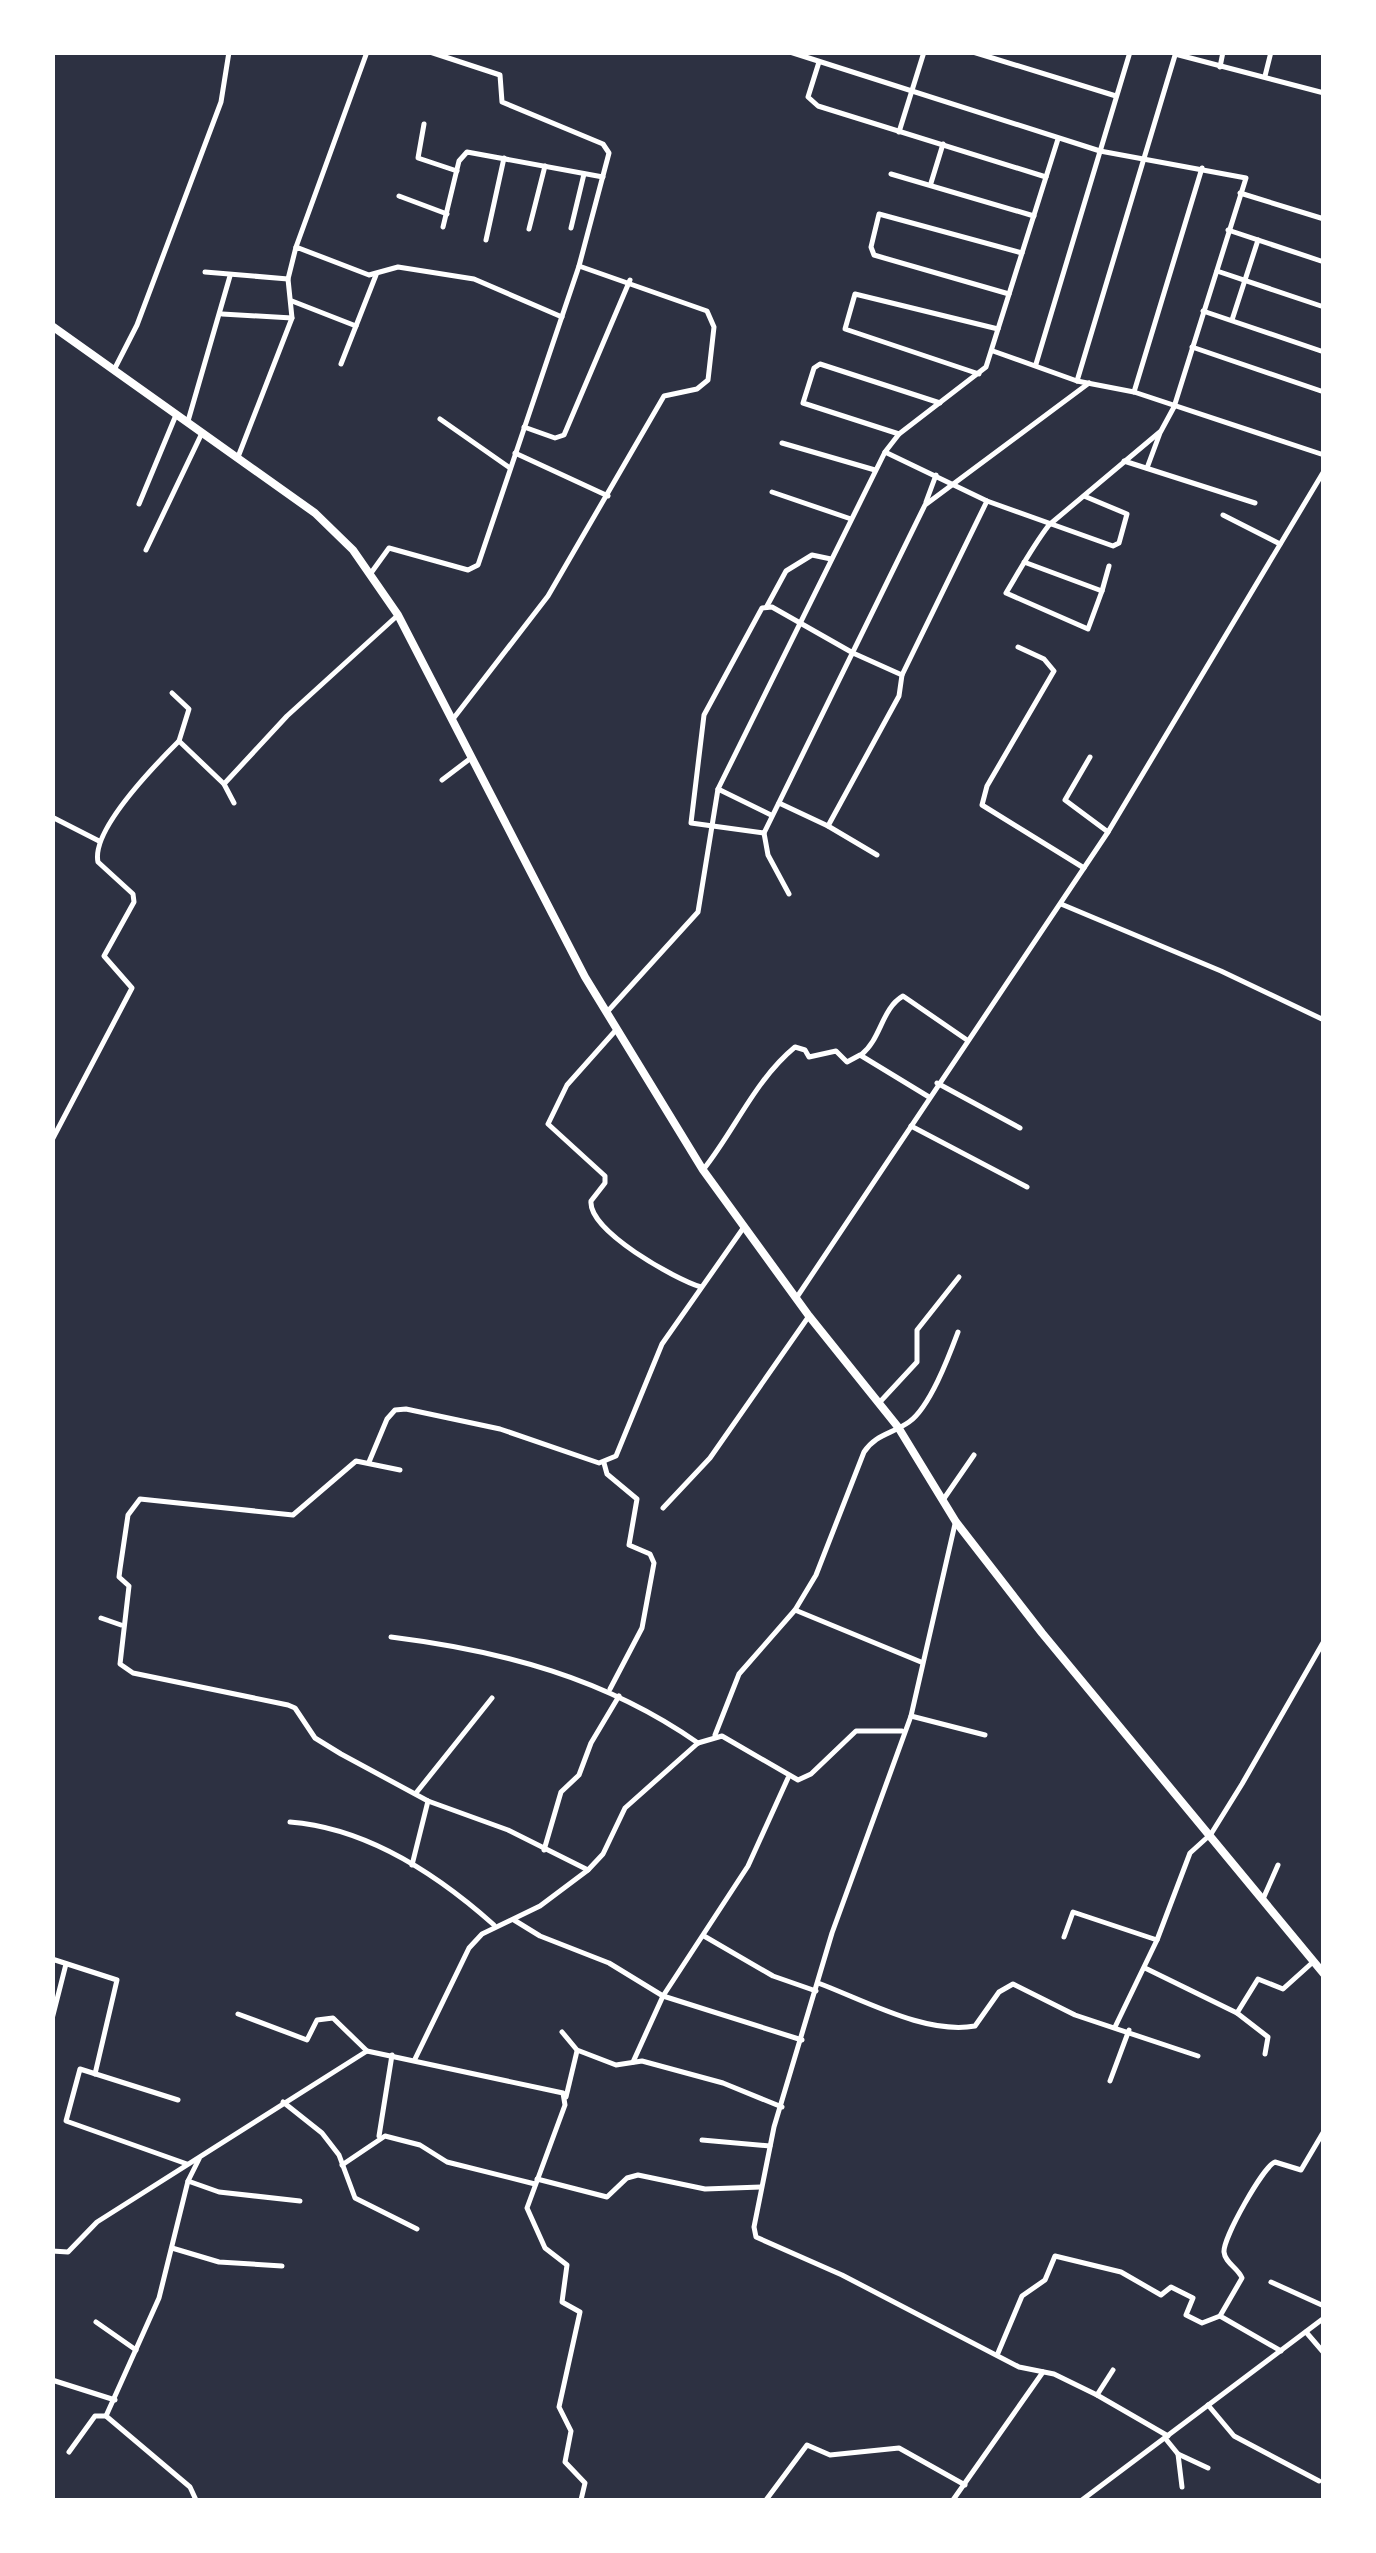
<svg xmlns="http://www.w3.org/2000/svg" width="1376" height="2553" font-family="'Noto Sans',sans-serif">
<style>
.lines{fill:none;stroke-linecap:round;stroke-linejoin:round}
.minor{stroke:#fff;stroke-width:5}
.secondary{stroke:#fff;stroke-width:8}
</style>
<rect width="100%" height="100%" fill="#2d3142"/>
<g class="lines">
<g class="minor">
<path d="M790 52 1100 151 1246 178 1174 407 1161 431 1049 525C1032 547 1020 570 1006 593L1088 629 1102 591 1024 562"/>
<path d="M973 52 1116 96"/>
<path d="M1175 54 1324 93"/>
<path d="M819 62 808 97 818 106 1046 177"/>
<path d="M1220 67 1223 52"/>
<path d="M1265 76 1271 52"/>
<path d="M424 124 418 158 457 171"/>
<path d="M899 132 924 52"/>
<path d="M891 174 1034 216"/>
<path d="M931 183 943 144"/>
<path d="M1240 193 1324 219"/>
<path d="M399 196 447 214"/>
<path d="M443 227 459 161 467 152 603 177"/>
<path d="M571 228 584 174"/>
<path d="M529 229 545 166"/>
<path d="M1228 230 1324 262"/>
<path d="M486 240 504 158"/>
<path d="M296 247 367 52"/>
<path d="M1217 271 1324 307"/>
<path d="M205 272 288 279"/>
<path d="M1009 294 874 255 871 247 879 214 1022 253"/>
<path d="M292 301 356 326"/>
<path d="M1203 311 1324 352"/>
<path d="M222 314 292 318"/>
<path d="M1232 320 1258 240"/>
<path d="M1192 347 1324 392"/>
<path d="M993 351 1077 381 1134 392 1324 455"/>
<path d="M341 364 376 275"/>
<path d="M1036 364 1130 52"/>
<path d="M115 368 137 325 221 102 229 52"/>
<path d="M979 374 845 329 855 294 998 329"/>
<path d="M1077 381 1176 52"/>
<path d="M1134 392 1202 168"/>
<path d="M440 419 510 468"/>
<path d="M188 421 230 276"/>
<path d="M524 427 555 438 564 435 630 280"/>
<path d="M899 434 803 403 814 368 820 364 940 403"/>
<path d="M782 443 875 470"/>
<path d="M885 452 987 501 1113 546 1119 543 1127 514 1084 496"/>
<path d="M515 453 608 496"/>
<path d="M238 457 292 318 288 279 296 247 369 275 398 267 474 279 562 317"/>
<path d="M1124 461 1255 503"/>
<path d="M1147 468 1160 433"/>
<path d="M772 492 851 519"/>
<path d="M926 502 936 475"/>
<path d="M139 504 176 415"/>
<path d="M1223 515 1280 544"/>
<path d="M146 550 202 433"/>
<path d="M371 573 389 548 468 570 478 565 579 266 609 153 603 144 502 102 500 75 430 52"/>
<path d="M1102 591 1109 566"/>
<path d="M767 606 786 571 812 555 831 559"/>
<path d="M1018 647 1044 659 1054 671 987 786 982 805 1084 868"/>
<path d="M902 675 853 653 772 607 762 608 704 715 691 823 764 833 925 505 1089 383"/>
<path d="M172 693 189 709 179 741"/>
<path d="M453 719 548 596 664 396 697 389 708 380 714 327 707 311 579 266"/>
<path d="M1090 757 1065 800 1108 832"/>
<path d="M442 780 471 758"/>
<path d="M224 784 234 803"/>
<path d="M718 789 771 815"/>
<path d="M779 803 828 826 899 696 902 675 987 501"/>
<path d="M52 817 99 841"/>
<path d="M828 826 877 855"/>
<path d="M764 833 768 855 789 894"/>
<path d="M1061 904 1221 971 1324 1020"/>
<path d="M608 1011 698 912 718 789 885 452 899 434 986 367 1058 139"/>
<path d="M616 1030 567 1085 548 1124 605 1176V1183L591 1201C588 1231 675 1279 701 1287"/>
<path d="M861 1055C882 1038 881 1009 903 996L967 1040"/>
<path d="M937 1083 1020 1128"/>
<path d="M911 1126 1027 1187"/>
<path d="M52 1140 132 988 104 956 134 902 133 894 98 862C91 830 156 764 179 741L224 784 287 716 398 615"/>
<path d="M703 1170C735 1130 755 1080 795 1047L805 1050 809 1057 836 1051 847 1062 860 1055 929 1097"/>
<path d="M797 1297 1108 832 1324 471"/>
<path d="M879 1403 917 1362V1330L959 1277"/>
<path d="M369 1462 387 1419 395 1410 406 1409 500 1429 599 1463 616 1456 662 1344 744 1227"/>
<path d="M604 1463 607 1474 637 1499 629 1545 650 1554 654 1563 642 1628 610 1689"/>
<path d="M400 1470 356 1461 293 1515 140 1499 128 1515 120 1569 119 1577 129 1586 120 1664 133 1673 288 1705 295 1708 315 1738 341 1754 428 1801 508 1830 588 1870"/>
<path d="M943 1500 974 1455"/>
<path d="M663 1508 710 1458 809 1316"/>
<path d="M955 1524 911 1716 832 1933 774 2127 754 2227 756 2237 842 2275 1019 2367 1054 2374 1097 2395 1168 2436"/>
<path d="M795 1610 921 1662"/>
<path d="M101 1618 121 1625"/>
<path d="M391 1637C503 1651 605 1678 698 1743"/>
<path d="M911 1716 985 1735"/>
<path d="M715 1735 739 1674 795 1610 816 1575 864 1452C876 1434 892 1434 909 1422 930 1407 949 1356 958 1332"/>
<path d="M416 1793 492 1698"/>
<path d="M290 1822C367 1828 438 1875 494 1925"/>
<path d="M544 1850 561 1792 579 1775 591 1743 619 1696"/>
<path d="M412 1865 428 1801"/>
<path d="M1263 1899 1278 1865"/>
<path d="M514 1920 540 1936 609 1963 663 1996 802 2040"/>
<path d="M704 1936 773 1976 816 1991"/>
<path d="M1064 1937 1073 1912 1157 1940"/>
<path d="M52 1959 117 1980 95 2074"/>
<path d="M1145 1968 1237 2013 1258 1979 1283 1989 1313 1962"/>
<path d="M818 1983C864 2000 926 2035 975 2026L999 1992 1013 1984 1075 2015 1198 2056"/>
<path d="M1237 2013 1268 2037 1265 2054"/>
<path d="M238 2014 307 2040 317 2020 333 2018 367 2051"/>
<path d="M52 2019 66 1964"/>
<path d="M1115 2027 1157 1940 1190 1853 1211 1834 1242 1784 1324 1641"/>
<path d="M562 2032 577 2050 616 2065 642 2061 723 2083 782 2107"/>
<path d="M415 2059 469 1948 482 1934 540 1906 588 1870 603 1854 625 1808 698 1743 722 1736 798 1780 811 1774 856 1731H902"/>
<path d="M633 2062 663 1996 748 1866 788 1778"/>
<path d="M1110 2081 1129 2030"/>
<path d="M566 2097 577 2051"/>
<path d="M178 2100 80 2069 66 2121 187 2164"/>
<path d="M283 2102 322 2133 339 2155 355 2198 417 2229"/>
<path d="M379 2136 392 2055"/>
<path d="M702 2140 770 2146"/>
<path d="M342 2165 385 2136 420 2145 447 2162 535 2184"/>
<path d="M537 2179 607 2197 627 2178 638 2175 705 2189 761 2187"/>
<path d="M188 2181 219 2192 300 2201"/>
<path d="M172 2248 219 2262 282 2266"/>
<path d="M52 2251 68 2252 97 2222 367 2051 563 2093 565 2105 527 2208 545 2248 567 2265 562 2302 580 2312 559 2407 571 2431 565 2462 585 2483 581 2500"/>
<path d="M1271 2282 1324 2306"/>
<path d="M96 2322 136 2350"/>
<path d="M1306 2332 1324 2353"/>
<path d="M1281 2351 1220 2316 1242 2278C1238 2268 1225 2263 1224 2252 1223 2238 1263 2167 1275 2162L1301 2170 1324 2131"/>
<path d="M998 2353 1022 2296 1045 2280 1055 2256 1121 2272 1161 2295 1171 2287 1193 2298 1186 2315 1202 2323 1220 2316"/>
<path d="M52 2380 115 2400"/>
<path d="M1097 2395 1113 2370"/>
<path d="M1208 2405 1234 2436 1319 2481"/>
<path d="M106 2416 159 2298 188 2181 199 2159"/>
<path d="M1165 2438 1178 2454 1208 2468"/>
<path d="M69 2452 95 2416H106L190 2487 196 2500"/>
<path d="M1178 2454 1182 2487"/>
<path d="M766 2500 807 2445 830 2455 899 2448 965 2485"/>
<path d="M953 2500 1043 2372"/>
<path d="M1082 2500 1324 2318"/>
</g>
<path class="secondary" d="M52 326 315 513 353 550 398 615 585 977 703 1170 809 1316 898 1427 956 1522 1042 1633 1324 1974"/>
</g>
<rect width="1376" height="2553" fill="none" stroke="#ffffff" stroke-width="110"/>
</svg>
